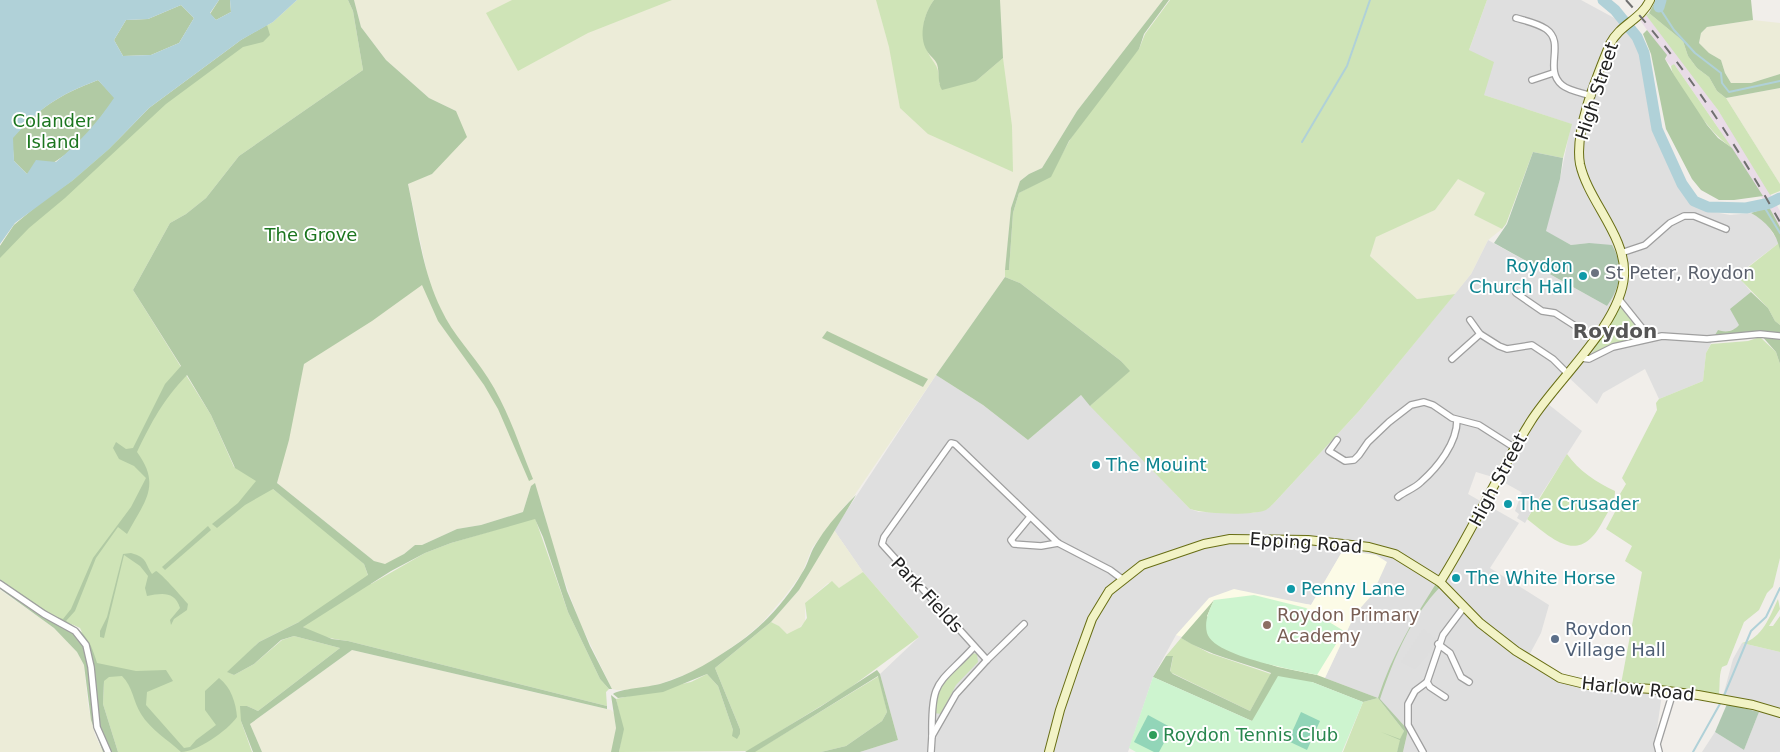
<svg xmlns="http://www.w3.org/2000/svg" width="1780" height="752" font-family="'DejaVu Sans',sans-serif">
<style>
.residential{fill:#dfdfdf}
.industrial{fill:#e9dce7}
.education{fill:#fcfbe7}
.farmland{fill:#ececd8}
.grass{fill:#cfe4b7}
.forest{fill:#b1caa4}
.cemetery{fill:#aec7b0}
.park{fill:#cdf4cf}
.pitch{fill:#92d5b8}
.parking{fill:#dedede}
.water{fill:#b0d1d8;fill-rule:evenodd}
.lines{fill:none;stroke-linecap:round;stroke-linejoin:round}
.stream{stroke:#b0d1d8;stroke-width:2}
.river{stroke:#b0d1d8;stroke-width:11}
.street-casing{stroke:#9f9f9f;stroke-width:8}
.secondary-casing{stroke:#686e14;stroke-width:10}
.street{stroke:#fff;stroke-width:5.5}
.secondary{stroke:#f2f3c6;stroke-width:8}
.rail{stroke:#707070;stroke-width:2;stroke-dasharray:10 10;stroke-linecap:butt}
.worship-dot{fill:#6b7280;stroke:#fff;stroke-width:2}
.culture-dot{fill:#0f9aa8;stroke:#fff;stroke-width:2}
.education-dot{fill:#8d6e63;stroke:#fff;stroke-width:2}
.service-dot{fill:#5c6f8a;stroke:#fff;stroke-width:2}
.leisure-dot{fill:#2e9e5b;stroke:#fff;stroke-width:2}
.labels{text-anchor:middle;stroke-width:4;stroke-linejoin:round;paint-order:stroke}
.street-label{font-size:18px;fill:#222;stroke:#fff}
.park-label{font-size:18px;fill:#1b751e;stroke:#fff}
.culture-label{font-size:18px;fill:#0d838f;stroke:#fff;text-anchor:start}
.worship-label{font-size:18px;fill:#5b616d;stroke:#fff;text-anchor:start}
.education-label{font-size:18px;fill:#785e54;stroke:#fff;text-anchor:start}
.service-label{font-size:18px;fill:#4e5e75;stroke:#fff;text-anchor:start}
.leisure-label{font-size:18px;fill:#27864d;stroke:#fff;text-anchor:start}
.quarter-label{font-size:20px;font-weight:bold;fill:#555;stroke:#fff}
</style>
<rect width="100%" height="100%" fill="#f1eeea"/>
<g class="residential">
<path d="M1487 0H1581L1618 20 1634 39 1641 54 1655 133 1679 185 1691 204 1708 211 1730 215 1751 213 1765 221 1779 243 1737 275 1751 292 1744 300 1740 325 1735 329 1725 332 1718 330 1706 353 1703 381 1659 399 1645 369 1603 393 1597 404 1565 374 1543 400 1582 431 1537 501 1496 478 1476 472 1468 494 1519 523 1490 568 1549 605 1541 633 1525 663 1559 682 1614 690 1662 694 1655 743 1657 752H1403L1408 730 1378 698 1325 678 1355 614 1370 594 1352 551 1343 550 1311 605 1308 604 1176 635 1153 677 1128 752H860L898 740 880 674 919 637 863 572 834 530 936 375 983 405 1028 440 1081 395 1190 509 1199 512 1253 513 1267 509 1275 502 1359 411 1471 274 1488 240 1607 306 1618 286 1589 243 1571 245 1545 231 1560 179 1571 124 1484 95 1469 50Z"/>
<path d="M1742 643 1780 652V752H1702L1715 732 1744 750 1759 712 1761 705 1723 696 1733 659Z"/>
</g>
<path class="industrial" d="M1646 15 1696 78 1743 147 1780 211V227L1717 126 1674 64 1671 66 1665 59 1667 58 1640 20Z"/>
<path class="education" d="M1343 550 1376 555 1387 562 1372 595 1355 614 1323 682 1176 635 1209 598 1234 589 1311 605Z"/>
<g class="farmland">
<path d="M354 0H1163L1077 111 1042 168 1029 174 1020 181 1011 208 1005 277 936 375 854 496 842 509 812 548 802 573 785 596 762 623 742 640 700 669 660 684 633 690H617L612 689 580 623 555 555 542 505 531 486 523 512 481 525 457 529 422 545H415L404 554 385 565 374 561 277 483 304 364 426 268 408 183 432 174 456 111 429 98 386 60 361 27Z"/>
<path d="M1753 20 1780 23V74L1751 83H1731L1725 73 1721 60 1709 53 1699 43 1701 33 1707 27Z"/>
<path d="M1780 88V184L1726 98Z"/>
<path d="M1458 178 1485 193 1474 215 1502 229 1488 240 1471 274 1455 294 1417 299 1370 256 1372 248 1376 237 1379 234 1435 210Z"/>
<path d="M834 530 863 572 839 588 828 583 805 603V622L795 632 787 634 779 626 771 622 799 590Z"/>
<path d="M0 590 54 628 77 652 84 665 88 705 95 735 103 752H0Z"/>
<path d="M352 650 611 710 614 713 616 728 612 752H262L250 724Z"/>
</g>
<g class="grass">
<path d="M297 0H348L353 11 363 70 239 156 206 198 186 214 170 223 133 290 211 415 234 467 273 489 328 533 364 564 371 584 425 553 451 543 535 518 568 612 600 679 609 689 606 692 607 706 348 641C332 639 308 635 299 622L259 642 228 672 234 675 254 664 282 640 294 636 340 648 258 711 247 706 241 721 252 752H118L103 704 104 681 80 628 49 614 0 579V246L14 225 241 40 273 22Z"/>
<path d="M512 0H672L588 33 518 71 486 13Z"/>
<path d="M876 0H934C924 13 920 32 926 48 932 64 940 63 939 84L976 81 1003 58 1012 126 1013 172 928 134 900 108 889 47Z"/>
<path d="M1170 0H1487L1469 50 1494 62 1484 95 1572 124 1563 158 1533 152 1506 224 1502 229 1474 215 1485 193 1458 179 1435 210 1376 237 1370 256 1417 299 1455 294 1359 411 1275 502C1272 505 1269 508 1266 510 1251 516 1206 514 1190 509L1090 406 1129 371 1121 361 1020 283 1005 277V270H1009L1013 213 1019 193 1050 176 1071 138 1128 60 1139 49 1145 34Z"/>
<path d="M1649 13 1683 41 1688 56 1697 68 1709 77 1717 91 1726 98 1780 184V191L1770 195 1718 110 1646 15Z"/>
<path d="M1674 64 1732 148C1706 130 1691 101 1673 75L1671 66Z"/>
<path d="M1779 243 1780 250V325L1775 321 1768 308 1737 276Z"/>
<path d="M1620 304 1645 336 1607 346 1591 355Z"/>
<path d="M1760 337 1776 352 1780 364V558L1773 587 1767 593 1759 610 1744 622 1727 665 1722 667C1718 678 1721 687 1718 698L1621 684 1642 572 1625 561 1632 546 1606 529 1616 510 1614 504 1626 484 1622 478 1657 410 1656 403 1659 399 1703 381 1706 353 1711 344 1748 341Z"/>
<path d="M1567 454C1578 470 1597 483 1615 491 1615 502 1609 510 1604 519 1581 565 1557 543 1527 519Z"/>
<path d="M863 572 919 637 847 690 748 751 619 752 623 729 616 699 691 682 707 674 718 686 733 730 740 729 715 668 771 622 779 626 787 634 801 627 807 618 805 603 832 581 839 588Z"/>
<path d="M1778 599 1780 609 1769 626H1773L1780 616V652L1742 643C1762 639 1770 616 1778 599Z"/>
<path d="M1181 638 1209 653 1271 674 1250 711 1170 672 1173 657 1166 656Z"/>
<path d="M971 653 977 654 978 662 956 685 941 714 934 713 935 688Z"/>
<path d="M879 676 887 712 882 721 846 746 821 752H754Z"/>
<path d="M1378 698 1404 731 1397 752H1343L1363 702Z"/>
</g>
<g class="forest">
<path d="M219 0H230L231 12 216 20 210 14Z"/>
<path d="M348 0H354L361 27 386 60 429 98 456 111 467 137 432 174 408 184C417 225 422 270 441 309 453 335 473 354 488 378 508 409 519 445 533 479L529 481 498 409 484 385 438 321 422 285 372 321 304 364 289 440 277 483 374 561 385 564 404 554 415 545H422L457 529 481 525 523 512 531 486 535 483 567 591 590 646 612 689H609L600 679 568 612 543 537 535 519 451 543 425 553 391 571 303 627 332 639 348 641 607 706V709L352 650 250 724 262 752H253L241 721 240 706H247L258 711 340 648 294 636 281 640 254 664 234 675 227 672 259 642 299 622 368 575 364 564 273 489 245 505 217 528 212 524 238 503 256 481 235 468 211 415 187 375C163 400 152 421 137 452 162 486 144 502 127 534L118 527 96 558 75 611 66 621C86 632 91 643 97 663L136 671 166 670 173 681 147 692 146 705 184 748 190 747 196 740 216 725 205 710V691L219 678C231 687 236 703 237 717 227 731 197 752 181 752 168 740 150 729 141 714 133 701 133 687 122 676L109 677 104 681 103 704 118 752H103L91 720 84 665 77 652 54 628 0 589V579L54 616 63 619 71 609 93 558 131 507 146 478 134 466 119 459 113 448 116 442 126 449 133 448 165 384 181 366 133 290 170 223 186 214 206 198 239 156 363 70 353 11Z"/>
<path d="M934 0H1000L1003 58 976 81 942 90C937 82 940 73 937 64 935 59 930 56 927 51 918 36 924 13 934 0Z"/>
<path d="M1163 0H1169L1144 34 1139 49 1069 141 1051 177 1019 193 1013 213 1009 270H1005L1011 208 1020 181 1029 174 1042 168 1077 111Z"/>
<path d="M1656 0H1751L1753 20 1707 27 1701 33 1699 43 1709 53 1721 60 1725 73 1731 83H1751L1780 74V88L1726 98 1717 91 1709 77 1697 68 1688 56 1683 41 1649 13Z"/>
<path d="M181 5 194 18 179 43 151 55 123 56 114 40 126 20 148 19Z"/>
<path d="M267 25 270 35 263 42 243 47 166 104 65 198 29 228 0 258V246L14 225 44 200 72 181 109 149 149 108 241 40Z"/>
<path d="M1647 30 1667 55 1665 59 1674 75 1707 125 1718 138 1732 148 1763 196 1734 200H1719L1701 190 1692 179 1666 129 1651 54 1643 34Z"/>
<path d="M98 80 115 98C99 120 80 146 56 161 48 167 37 170 27 174L14 161 12 138C42 106 57 96 98 80Z"/>
<path d="M1769 207 1780 227V250C1777 234 1766 221 1751 213Z"/>
<path d="M1005 277 1020 283 1121 361 1130 371 1090 406 1081 395 1028 440 983 405 936 375Z"/>
<path d="M1751 292 1768 308 1775 321 1780 325V364L1776 352 1760 334 1712 340 1718 330C1726 333 1734 331 1739 325L1730 309Z"/>
<path d="M827 331 928 379 923 387 822 338Z"/>
<path d="M856 495 799 590 771 622 715 668 740 729V734L737 739 732 736 733 730 718 686 707 674 663 692 618 698 613 694C619 689 649 687 660 684 691 675 715 659 741 641 764 625 788 598 802 573 807 566 809 557 813 549 824 529 840 511 856 495Z"/>
<path d="M208 526 211 530 165 570 162 567Z"/>
<path d="M131 553C148 558 144 562 152 574L156 571C161 573 182 597 188 604L187 610 174 619 171 625 170 620 180 608C175 591 162 593 147 596L145 588 148 576 140 566 124 555 104 638 100 637V631L107 617 123 554Z"/>
<path d="M1437 582 1441 586C1411 617 1394 658 1380 699L1408 730 1403 752H1397L1400 740 1381 732 1400 739 1404 731 1378 698 1363 702 1312 682 1252 721 1153 677 1166 656H1173L1170 671 1173 674 1250 711 1271 673C1241 662 1208 655 1181 638L1214 600 1207 616 1250 658 1278 667 1317 675 1378 698C1392 655 1413 620 1437 582Z"/>
<path d="M877 670 880 674 898 740 860 752H821L846 746 882 721 887 712 878 676 755 752H745L820 707Z"/>
<path d="M611 695 616 699 624 729 619 752H611L616 728Z"/>
</g>
<g class="cemetery">
<path d="M1533 152 1563 158 1560 179 1546 231 1571 245 1589 243 1612 245C1624 267 1621 286 1607 306L1494 243 1507 224Z"/>
<path d="M1727 704 1759 712 1744 750 1715 732Z"/>
</g>
<g class="park">
<path d="M1254 595 1306 608 1344 631 1317 675C1295 670 1213 656 1207 633 1204 621 1209 611 1214 600Z"/>
<path d="M1278 676 1312 682 1363 702 1342 752H1136L1129 748 1153 677 1252 721Z"/>
</g>
<g class="pitch">
<path d="M1301 712 1320 721 1307 750 1288 741Z"/>
<path d="M1148 715 1172 728 1159 752H1154L1134 742Z"/>
</g>
<g class="parking">
<path d="M1522 492 1537 501 1525 523 1517 518 1519 514 1515 511Z"/>
<path d="M1423 629 1437 640 1428 654 1415 669 1401 662Z"/>
</g>
<path class="water" d="M0 0H219L210 13 216 20 231 12 230 0H297L273 22 241 40 149 108 109 149 72 181 15 223 0 244ZM181 5 194 18 179 43 151 55 123 56 114 40 126 20 148 19ZM98 80 114 98C98 122 79 143 56 162L36 160 27 174 14 161 13 138C42 106 57 96 98 80Z"/>
<g class="lines">
<g class="stream">
<path d="M1659 7 1674 30 1695 53 1721 73 1722 83 1729 92 1780 81"/>
<path d="M1302 142 1347 66 1370 0"/>
<path d="M1763 205 1780 233"/>
<path d="M1723 698 1751 631 1766 617 1780 588"/>
<path d="M1693 752 1721 702"/>
</g>
<g class="river">
<path d="M1603 0 1615 10 1637 37 1644 53 1657 129 1682 184 1694 201 1708 207 1746 208 1770 203 1780 198"/>
<path d="M1659 7 1661 0"/>
</g>
<g class="street-casing">
<g id="street">
<path d="M1516 18C1526 21 1537 23 1546 29 1566 43 1543 69 1562 85 1569 91 1583 93 1592 96"/>
<path d="M1532 80 1553 73"/>
<path d="M1621 253 1645 245 1670 223 1684 216H1694L1726 229"/>
<path d="M1516 293 1542 311 1555 313 1594 338"/>
<path d="M1618 298 1650 338"/>
<path d="M1470 320 1480 334 1499 346 1507 349 1532 345 1553 359 1568 374"/>
<path d="M1581 358 1589 359 1613 347 1662 336 1707 339 1760 334 1780 336"/>
<path d="M1452 359 1480 334"/>
<path d="M1337 440 1329 451 1345 461 1354 460 1359 455 1368 442 1389 422 1411 405 1424 402 1433 405 1452 418 1479 425 1515 448"/>
<path d="M1398 497C1405 491 1414 489 1421 482 1438 467 1457 443 1457 420"/>
<path d="M1030 517 1011 540 1014 544 1041 546 1058 543"/>
<path d="M0 584 44 614 75 631 86 645 91 667 97 727 108 752"/>
<path d="M1438 644 1450 653 1461 677 1469 682"/>
<path d="M987 660 882 544 884 537 951 443 955 444 1058 543 1110 570 1122 579"/>
<path d="M1427 682 1430 687 1445 697"/>
<path d="M932 736C931 678 938 686 974 647"/>
<path d="M931 752 932 736 956 694 987 660 1024 624"/>
<path d="M1423 752 1408 725V704L1415 691 1427 682 1443 635 1464 607"/>
<path d="M1659 752 1657 744 1673 692"/>
</g>
</g>
<g class="secondary-casing">
<g id="secondary">
<path d="M1440 582C1473 530 1498 473 1531 421 1556 381 1621 324 1624 276 1627 237 1588 201 1580 164 1574 130 1597 76 1610 44 1620 24 1641 20 1650 0"/>
<path d="M1049 752 1060 710 1076 663 1092 619 1109 591 1142 565 1204 544 1230 539 1308 540 1369 547 1395 554 1440 582 1480 623 1516 651 1560 678 1589 685 1652 689 1698 695 1753 705 1780 713"/>
</g>
</g>
<use href="#street" class="street"/>
<use href="#secondary" class="secondary"/>
<path class="rail" d="M1626 0C1687 68 1735 143 1780 222"/>
</g>
<circle class="worship-dot" cx="1595" cy="273" r="5"/>
<g class="culture-dot">
<circle cx="1583" cy="276" r="5"/>
<circle cx="1096" cy="465" r="5"/>
<circle cx="1508" cy="504" r="5"/>
<circle cx="1456" cy="578" r="5"/>
<circle cx="1291" cy="589" r="5"/>
</g>
<circle class="education-dot" cx="1267" cy="625" r="5"/>
<circle class="service-dot" cx="1555" cy="639" r="5"/>
<circle class="leisure-dot" cx="1153" cy="735" r="5"/>
<g class="labels">
<g class="street-label">
<text transform="translate(1597 91) rotate(-72)" y="6">High Street</text>
<text transform="translate(1498 480) rotate(-62)" y="6">High Street</text>
<text transform="translate(1306 543) rotate(4)" y="6">Epping Road</text>
<text transform="translate(927 595) rotate(47)" y="6">Park Fields</text>
<text transform="translate(1638 689) rotate(6)" y="6">Harlow Road</text>
</g>
<g class="park-label">
<text x="53" y="127">Colander<tspan x="53" dy="21">Island</tspan></text>
<text x="311" y="241">The Grove</text>
</g>
<g class="culture-label">
<text x="1573" y="272" text-anchor="end">Roydon<tspan x="1573" dy="21">Church Hall</tspan></text>
<text x="1106" y="471">The Mouint</text>
<text x="1518" y="510">The Crusader</text>
<text x="1466" y="584">The White Horse</text>
<text x="1301" y="595">Penny Lane</text>
</g>
<g class="worship-label">
<text x="1605" y="279">St Peter, Roydon</text>
</g>
<g class="education-label">
<text x="1277" y="621">Roydon Primary<tspan x="1277" dy="21">Academy</tspan></text>
</g>
<g class="service-label">
<text x="1565" y="635">Roydon<tspan x="1565" dy="21">Village Hall</tspan></text>
</g>
<g class="leisure-label">
<text x="1163" y="741">Roydon Tennis Club</text>
</g>
<g class="quarter-label">
<text x="1615" y="338">Roydon</text>
</g>
</g>
</svg>
